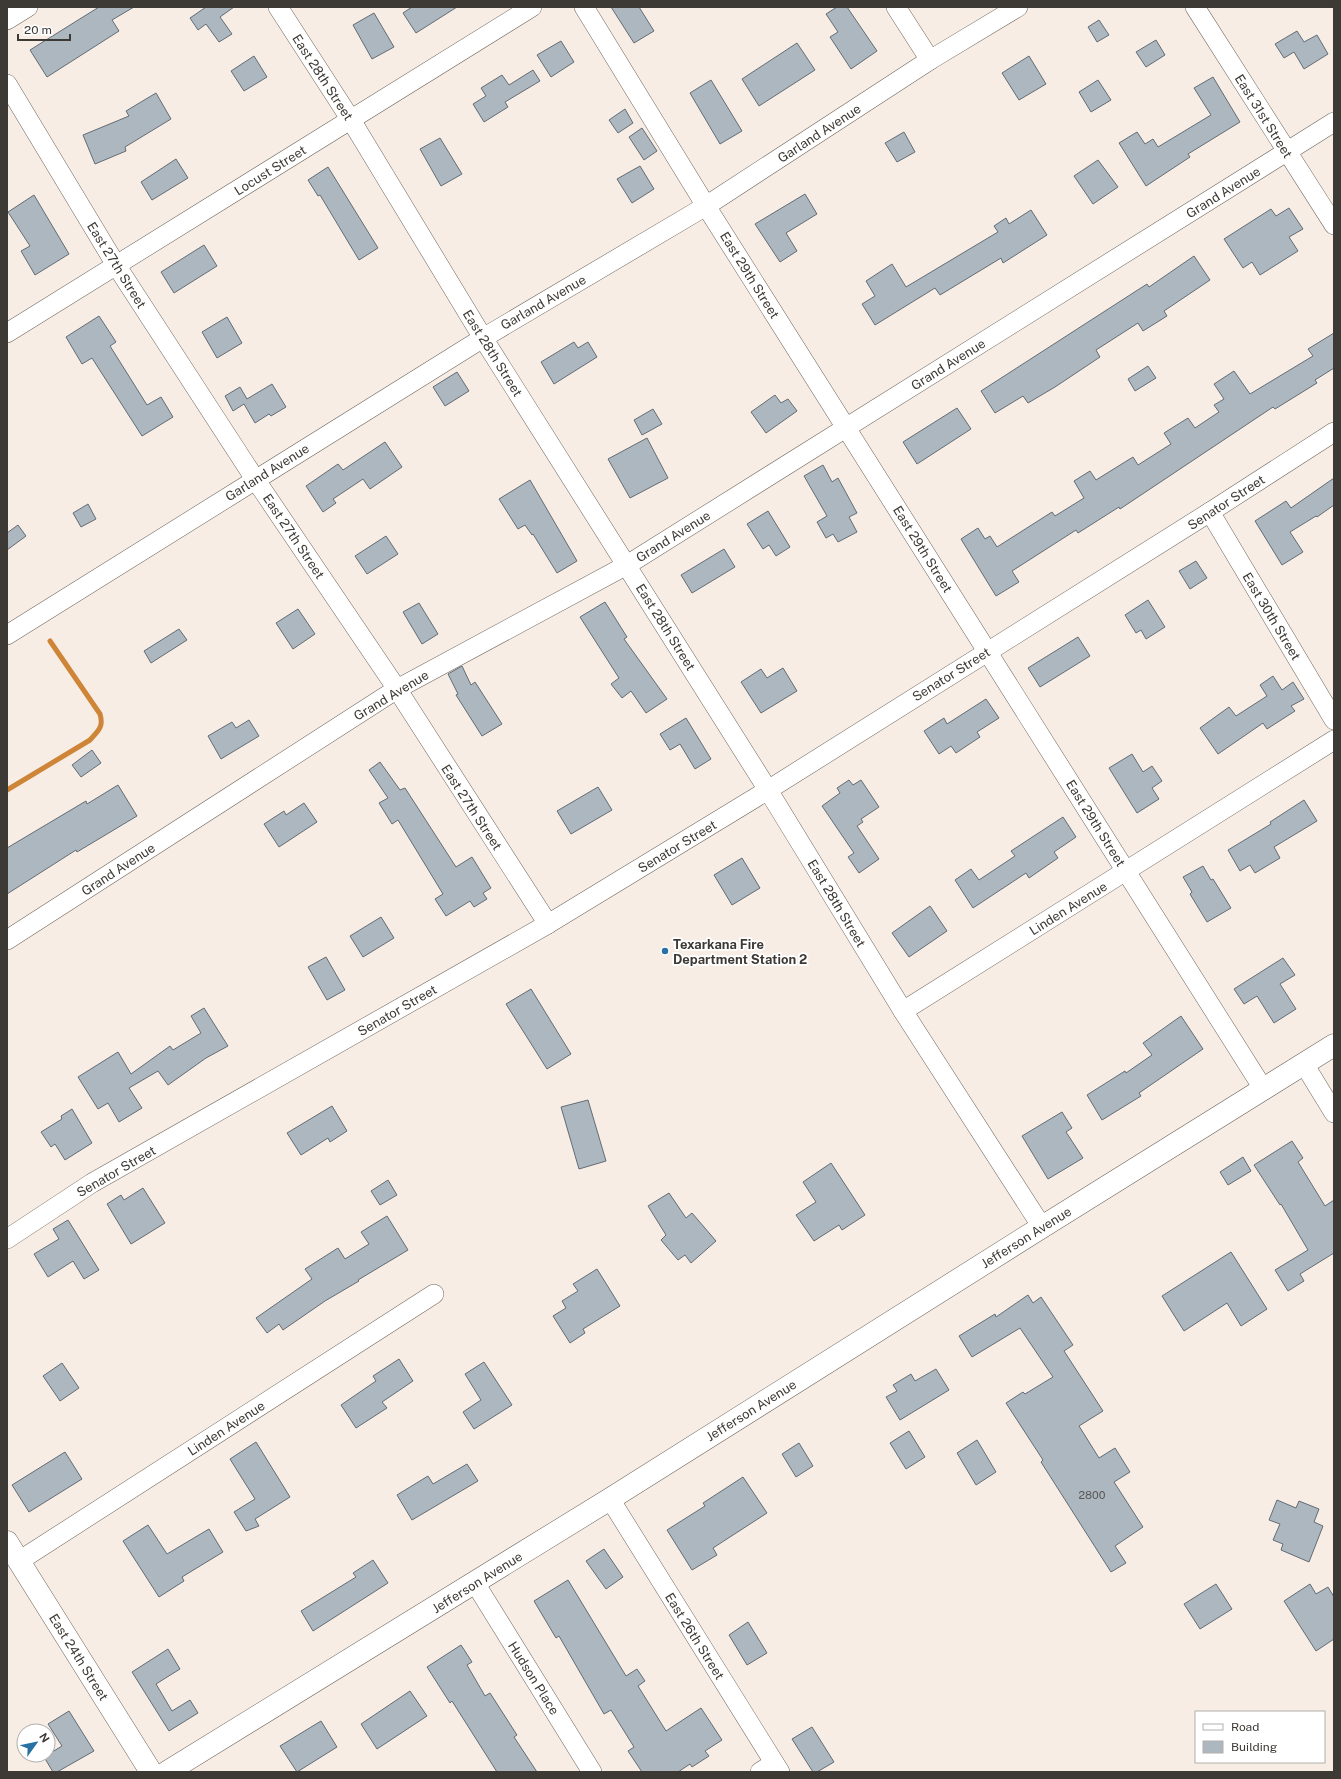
<svg xmlns="http://www.w3.org/2000/svg" width="1341" height="1779" font-family="'Public Sans',sans-serif">
<style>
.lines{fill:none;stroke-linecap:round;stroke-linejoin:round}
.stream{stroke:#ce8538;stroke-width:5}
.building{fill:#adb7c0;stroke:#636c74}
.street-casing{stroke:#716860;stroke-width:20}
.secondary-casing{stroke:#716860;stroke-width:23}
.street{stroke:#fff;stroke-width:19}
.secondary{stroke:#fff;stroke-width:22}
.poi-dot{fill:#2971a5;stroke:#fff;stroke-width:1.5}
.labels{text-anchor:middle;stroke-width:3.5;stroke-linejoin:round;paint-order:stroke}
.number-label{font-size:11px;fill:#595858}
.street-label{font-size:13px;fill:#3d3935;stroke:#fff}
.poi-label{font-size:13px;font-weight:bold;fill:#3d3935;stroke:#fff;text-anchor:start}
</style>
<rect width="100%" height="100%" fill="#f7ede4"/>
<g class="lines">
<path class="stream" d="M7 790 90 740C98 731 104 727 100 714L50 641"/>
</g>
<g class="building">
<path d="M99 7H134L112 20 119 31 47 77 30 50Z"/>
<path d="M206 7H234L220 17 232 34 219 42 206 24 198 30 190 18Z"/>
<path d="M412 7H457L416 33 403 13Z"/>
<path d="M611 7H639L654 31 634 43Z"/>
<path d="M837 7H847L877 51 851 69 830 37 838 32 826 14Z"/>
<path d="M374 13 394 47 372 59 353 25Z"/>
<path d="M1099 20 1109 35 1097 42 1088 27Z"/>
<path d="M1297 31 1304 42 1317 35 1328 54 1304 69 1294 52 1284 58 1275 44Z"/>
<path d="M1156 40 1165 55 1146 67 1136 52Z"/>
<path d="M561 41 574 62 551 77 537 55Z"/>
<path d="M797 43 815 70 759 106 742 79Z"/>
<path d="M254 56 267 77 244 91 231 71Z"/>
<path d="M1029 56 1046 84 1019 100 1002 73Z"/>
<path d="M533 70 540 81 505 102 508 107 484 122 473 104 486 96 481 88 502 75 509 85Z"/>
<path d="M1213 77 1240 122 1188 154 1190 157 1146 186 1119 143 1137 132 1145 144 1153 139 1158 147 1211 115 1194 88Z"/>
<path d="M711 80 742 131 720 144 690 93Z"/>
<path d="M1098 80 1111 100 1091 112 1079 92Z"/>
<path d="M156 93 171 119 125 147 126 151 95 164 83 135 129 116 126 111Z"/>
<path d="M625 109 633 123 618 133 609 120Z"/>
<path d="M642 128 657 151 644 160 629 137Z"/>
<path d="M904 132 915 152 897 162 885 143Z"/>
<path d="M440 138 462 174 441 186 420 149Z"/>
<path d="M176 159 188 178 152 200 141 182Z"/>
<path d="M1098 160 1118 187 1093 204 1074 176Z"/>
<path d="M640 166 654 189 632 203 617 179Z"/>
<path d="M328 167 378 248 359 260 320 195 318 196 308 180Z"/>
<path d="M805 194 817 214 786 233 797 251 780 262 755 224Z"/>
<path d="M34 195 69 254 35 275 21 251 30 246 8 212Z"/>
<path d="M1289 208 1303 229 1289 237 1298 251 1260 275 1252 262 1243 268 1224 239 1271 209 1276 216Z"/>
<path d="M1031 210 1047 235 1003 263 1001 258 940 295 935 288 875 325 862 304 875 296 866 281 892 264 906 287 998 232 994 226 1006 218 1009 224Z"/>
<path d="M204 245 217 266 174 293 161 272Z"/>
<path d="M1194 256 1210 280 1164 311 1167 316 1143 331 1138 323 1096 350 1100 357 1055 387 1028 403 1023 396 995 413 981 391 1147 284 1149 287Z"/>
<path d="M99 316 116 342 110 346 147 405 161 397 173 417 142 436 92 358 82 364 66 337Z"/>
<path d="M227 317 242 343 217 358 202 332Z"/>
<path d="M1334 333V368L1315 380 1317 383 1275 409 1273 407 1120 509 1119 507 1078 533 1076 530 1012 571 1019 582 996 596 961 539 978 528 985 539 990 536 997 547 1052 512 1055 516 1084 498 1074 481 1090 471 1096 480 1133 457 1138 465 1171 444 1164 433 1188 418 1195 428 1219 412 1214 405 1224 399 1214 384 1234 371 1250 394 1313 356 1308 349Z"/>
<path d="M574 342 578 348 588 342 597 357 554 384 541 362Z"/>
<path d="M1148 366 1156 378 1135 391 1128 379Z"/>
<path d="M457 372 469 391 445 406 433 387Z"/>
<path d="M272 384 286 407 271 416 269 414 255 423 244 404 233 411 225 396 240 387 247 399Z"/>
<path d="M775 395 781 403 788 399 797 411 766 433 751 412Z"/>
<path d="M957 408 971 429 917 464 903 442Z"/>
<path d="M653 409 662 424 642 435 634 420Z"/>
<path d="M647 438 668 478 630 498 608 459Z"/>
<path d="M385 442 402 467 370 489 363 479 333 499 336 503 323 512 306 486 338 464 343 470Z"/>
<path d="M823 465 832 482 838 478 857 513 849 517 857 532 838 542 833 534 826 538 817 522 827 516 804 476Z"/>
<path d="M1334 478V505L1317 517 1316 516 1290 532 1303 552 1282 565 1255 521 1286 501 1291 508Z"/>
<path d="M530 480 577 561 557 573 533 534 532 535 525 525 518 529 499 499Z"/>
<path d="M88 504 96 519 81 527 73 513Z"/>
<path d="M768 511 790 547 776 556 769 545 763 549 747 524Z"/>
<path d="M18 525 26 536 7 550V533Z"/>
<path d="M386 536 398 554 367 574 355 556Z"/>
<path d="M724 549 735 567 692 593 681 575Z"/>
<path d="M1196 561 1207 578 1190 589 1179 571Z"/>
<path d="M1148 600 1165 627 1146 639 1141 630 1136 633 1125 615Z"/>
<path d="M605 602 627 637 624 639 667 699 646 713 631 691 622 698 611 684 619 678 580 617Z"/>
<path d="M419 603 438 634 422 644 403 612Z"/>
<path d="M298 609 315 634 293 649 276 623Z"/>
<path d="M179 629 187 640 151 663 144 651Z"/>
<path d="M1078 637 1090 656 1040 687 1028 668Z"/>
<path d="M462 666 471 685 475 682 502 724 482 736 456 695 458 694 448 674Z"/>
<path d="M783 668 797 691 761 713 741 682 761 669 767 678Z"/>
<path d="M1273 676 1282 690 1293 682 1304 699 1291 706 1295 711 1267 729 1263 723 1218 754 1200 728 1229 707 1236 716 1267 696 1260 685Z"/>
<path d="M986 699 999 718 977 732 980 737 956 753 951 746 939 754 924 731 944 718 947 724Z"/>
<path d="M686 718 711 759 695 769 680 744 670 750 660 734Z"/>
<path d="M249 720 259 736 221 759 208 736 232 722 236 728Z"/>
<path d="M92 750 101 763 81 777 72 765Z"/>
<path d="M1132 754 1143 772 1152 766 1162 781 1152 788 1159 799 1137 813 1109 768Z"/>
<path d="M380 762 400 790 405 788 456 867 472 857 491 888 483 893 487 899 474 907 470 901 446 916 435 899 443 894 398 820 392 824 379 803 388 798 369 770Z"/>
<path d="M849 780 853 785 861 780 879 807 861 819 863 822 857 826 879 859 859 873 848 857 854 853 822 806 840 793 837 788Z"/>
<path d="M118 785 137 816 77 852 76 850 7 894V848L86 801 87 804Z"/>
<path d="M598 787 612 810 571 834 557 811Z"/>
<path d="M1304 800 1317 821 1274 847 1280 858 1255 873 1250 865 1240 871 1228 850 1271 824 1270 822Z"/>
<path d="M304 803 317 822 279 847 264 824 284 811 286 815Z"/>
<path d="M1063 817 1076 837 1054 852 1058 858 1029 878 1026 873 973 908 955 880 971 869 979 880 1015 856 1011 851Z"/>
<path d="M742 858 760 888 732 905 714 875Z"/>
<path d="M1203 866 1211 880 1213 879 1231 908 1207 922 1190 894 1192 892 1183 877Z"/>
<path d="M930 906 947 931 909 957 892 933Z"/>
<path d="M381 917 394 938 363 957 350 936Z"/>
<path d="M326 957 345 990 327 1000 308 967Z"/>
<path d="M1283 958 1295 975 1280 984 1296 1009 1274 1023 1257 996 1244 1004 1234 989Z"/>
<path d="M531 989 571 1054 547 1069 506 1004Z"/>
<path d="M204 1008 228 1046 206 1058 168 1085 158 1071 129 1088 142 1108 119 1122 108 1103 98 1109 78 1077 118 1052 131 1074 170 1046 173 1050 201 1033 191 1016Z"/>
<path d="M1181 1016 1203 1049 1139 1093 1141 1096 1102 1120 1087 1095 1125 1071 1126 1073 1152 1055 1143 1043Z"/>
<path d="M588 1100 606 1161 579 1169 561 1107Z"/>
<path d="M332 1106 347 1131 330 1142 328 1138 301 1155 287 1133Z"/>
<path d="M72 1109 92 1143 65 1160 55 1144 51 1147 41 1132 62 1119 61 1116Z"/>
<path d="M1062 1112 1072 1128 1066 1132 1083 1158 1048 1179 1022 1136Z"/>
<path d="M1292 1141 1303 1158 1298 1162 1325 1206 1334 1200V1253L1300 1274 1304 1281 1288 1291 1275 1270 1308 1250 1281 1204 1280 1205 1254 1165Z"/>
<path d="M1243 1157 1251 1171 1228 1185 1220 1172Z"/>
<path d="M831 1163 865 1215 842 1230 839 1225 814 1241 796 1215 816 1202 803 1182Z"/>
<path d="M388 1180 397 1195 380 1205 371 1191Z"/>
<path d="M143 1188 165 1223 131 1244 107 1204 121 1195 124 1200Z"/>
<path d="M669 1193 686 1218 692 1213 716 1241 691 1263 685 1255 678 1260 661 1240 666 1235 648 1206Z"/>
<path d="M387 1216 408 1250 358 1280 359 1281 325 1301 283 1330 279 1324 267 1333 256 1318 312 1279 305 1269 338 1248 345 1259 369 1244 361 1232Z"/>
<path d="M68 1220 99 1270 84 1279 73 1261 48 1277 34 1254 59 1239 53 1229Z"/>
<path d="M1231 1252 1267 1309 1241 1326 1227 1303 1184 1331 1162 1296Z"/>
<path d="M597 1269 620 1306 583 1329 585 1333 570 1343 553 1316 566 1308 562 1301 578 1291 573 1284Z"/>
<path d="M1028 1295 1033 1303 1041 1297 1073 1345 1064 1351 1103 1411 1079 1426 1099 1458 1115 1448 1130 1472 1114 1482 1143 1527 1115 1546 1126 1563 1111 1572 1041 1462 1043 1460 1006 1403 1023 1392 1025 1394 1053 1377 1020 1328 972 1357 959 1336 995 1314 996 1317Z"/>
<path d="M399 1359 413 1381 382 1402 387 1408 356 1428 341 1405 376 1381 373 1376Z"/>
<path d="M484 1362 512 1405 474 1429 463 1412 481 1400 465 1374Z"/>
<path d="M62 1363 79 1388 60 1401 43 1376Z"/>
<path d="M936 1369 949 1390 900 1420 886 1397 897 1391 893 1385 911 1374 915 1381Z"/>
<path d="M909 1431 925 1457 906 1469 890 1443Z"/>
<path d="M977 1440 996 1472 976 1485 957 1453Z"/>
<path d="M256 1442 290 1497 255 1519 259 1526 246 1531 234 1512 255 1499 230 1459Z"/>
<path d="M799 1443 813 1466 796 1477 782 1454Z"/>
<path d="M65 1452 82 1479 29 1512 12 1485Z"/>
<path d="M467 1464 478 1481 412 1520 397 1495 428 1476 433 1484Z"/>
<path d="M743 1477 767 1513 713 1548 717 1555 692 1570 667 1530 705 1506 703 1503Z"/>
<path d="M1277 1500 1296 1508 1299 1501 1319 1509 1314 1522 1323 1526 1309 1562 1281 1550 1283 1544 1273 1540 1280 1524 1269 1520Z"/>
<path d="M148 1525 167 1554 209 1529 223 1552 182 1577 184 1581 159 1597 123 1541Z"/>
<path d="M604 1549 623 1577 606 1589 586 1561Z"/>
<path d="M373 1560 388 1583 313 1631 301 1611 356 1577 353 1573Z"/>
<path d="M568 1580 626 1676 637 1669 645 1681 638 1686 666 1731 701 1708 722 1740 705 1751 709 1756 692 1767 690 1764 678 1772H642L628 1751 634 1747 611 1710 604 1714 559 1636 556 1638 534 1601Z"/>
<path d="M1216 1584 1232 1609 1200 1629 1184 1604Z"/>
<path d="M1310 1584 1316 1594 1328 1587 1334 1597V1639L1316 1651 1284 1601Z"/>
<path d="M748 1622 767 1653 747 1665 729 1635Z"/>
<path d="M461 1645 472 1662 467 1665 485 1696 490 1693 517 1735 514 1737 537 1772H497L452 1701 450 1703 427 1667Z"/>
<path d="M168 1649 180 1669 156 1684 172 1711 190 1700 198 1713 169 1731 132 1672Z"/>
<path d="M410 1691 427 1716 377 1749 361 1724Z"/>
<path d="M69 1711 94 1751 57 1772H53L44 1757 62 1746 48 1724Z"/>
<path d="M321 1721 337 1747 297 1772 280 1746Z"/>
<path d="M812 1727 834 1762 817 1772H813L792 1739Z"/>
</g>
<g class="lines">
<g class="street-casing">
<g id="street">
<path d="M278 7 351 120 483 338 768 790 903 1011 1042 1227"/>
<path d="M584 7 706 206 1264 1090"/>
<path d="M896 7 930 60"/>
<path d="M1195 7 1334 225"/>
<path d="M7 20 28 7"/>
<path d="M7 84 116 265 255 479 397 689 548 924"/>
<path d="M7 333 532 7"/>
<path d="M1210 512 1334 720"/>
<path d="M7 635 483 338 706 206 930 60 1018 7"/>
<path d="M7 940 397 689 627 565 1334 122"/>
<path d="M903 1011 1334 740"/>
<path d="M1304 1064 1334 1113"/>
<path d="M7 1239 92 1183 548 924 768 790 1210 512 1334 432"/>
<path d="M610 1499 780 1772"/>
<path d="M19 1561 434 1294"/>
<path d="M475 1583 592 1772"/>
<path d="M760 1772 774 1763"/>
</g>
</g>
<g class="secondary-casing">
<g id="secondary">
<path d="M7 1542 151 1772"/>
<path d="M167 1772 610 1499 1042 1227 1334 1045"/>
</g>
</g>
<use href="#street" class="street"/>
<use href="#secondary" class="secondary"/>
</g>
<circle class="poi-dot" cx="665" cy="951" r="4"/>
<g class="labels">
<g class="number-label">
<text x="1092" y="1499">2800</text>
</g>
<g class="street-label">
<text transform="translate(323 77) rotate(57)" y="5">East 28th Street</text>
<text transform="translate(1264 116) rotate(58)" y="5">East 31st Street</text>
<text transform="translate(819 133) rotate(-33)" y="5">Garland Avenue</text>
<text transform="translate(270 170) rotate(-32)" y="5">Locust Street</text>
<text transform="translate(1223 192) rotate(-32)" y="5">Grand Avenue</text>
<text transform="translate(117 265) rotate(58)" y="5">East 27th Street</text>
<text transform="translate(750 275) rotate(58)" y="5">East 29th Street</text>
<text transform="translate(543 302) rotate(-30)" y="5">Garland Avenue</text>
<text transform="translate(493 353) rotate(58)" y="5">East 28th Street</text>
<text transform="translate(948 364) rotate(-32)" y="5">Grand Avenue</text>
<text transform="translate(267 472) rotate(-32)" y="5">Garland Avenue</text>
<text transform="translate(1226 502) rotate(-33)" y="5">Senator Street</text>
<text transform="translate(294 536) rotate(56)" y="5">East 27th Street</text>
<text transform="translate(673 536) rotate(-32)" y="5">Grand Avenue</text>
<text transform="translate(923 549) rotate(58)" y="5">East 29th Street</text>
<text transform="translate(1272 616) rotate(59)" y="5">East 30th Street</text>
<text transform="translate(666 627) rotate(58)" y="5">East 28th Street</text>
<text transform="translate(951 674) rotate(-32)" y="5">Senator Street</text>
<text transform="translate(391 695) rotate(-31)" y="5">Grand Avenue</text>
<text transform="translate(472 807) rotate(57)" y="5">East 27th Street</text>
<text transform="translate(1096 823) rotate(58)" y="5">East 29th Street</text>
<text transform="translate(677 846) rotate(-31)" y="5">Senator Street</text>
<text transform="translate(118 869) rotate(-33)" y="5">Grand Avenue</text>
<text transform="translate(837 903) rotate(59)" y="5">East 28th Street</text>
<text transform="translate(1068 908) rotate(-32)" y="5">Linden Avenue</text>
<text transform="translate(397 1010) rotate(-30)" y="5">Senator Street</text>
<text transform="translate(116 1171) rotate(-30)" y="5">Senator Street</text>
<text transform="translate(1026 1237) rotate(-32)" y="5">Jefferson Avenue</text>
<text transform="translate(751 1410) rotate(-32)" y="5">Jefferson Avenue</text>
<text transform="translate(226 1428) rotate(-33)" y="5">Linden Avenue</text>
<text transform="translate(477 1582) rotate(-32)" y="5">Jefferson Avenue</text>
<text transform="translate(695 1636) rotate(58)" y="5">East 26th Street</text>
<text transform="translate(79 1657) rotate(58)" y="5">East 24th Street</text>
<text transform="translate(534 1678) rotate(58)" y="5">Hudson Place</text>
</g>
<g class="poi-label">
<text x="673" y="949">Texarkana Fire<tspan x="673" dy="15">Department Station 2</tspan></text>
</g>
</g>
<rect width="1341" height="1779" fill="none" stroke="#3d3935" stroke-width="16"/>
<rect x="1195" y="1711" width="130" height="52" fill="#ffffff" stroke="#b1b0ae"/>
<rect x="1203" y="1724" width="20" height="6" fill="#ffffff" stroke="#b1b0ae"/>
<text x="1231" y="1731" font-size="12" fill="#3d3935">Road</text>
<rect x="1203" y="1741" width="20" height="12" fill="#adb7c0" stroke="#b1b0ae"/>
<text x="1231" y="1751" font-size="12" fill="#3d3935">Building</text>
<g transform="translate(36 1743) rotate(57)"><circle r="19" fill="#ffffff" stroke="#b1b0ae"/>
<path d="M0-3L7 15L0 10L-7 15Z" fill="#2971a5"/>
<text y="-6" font-size="11" font-weight="bold" text-anchor="middle" fill="#3d3935">N</text>
</g>
<path d="M18 34v6h52v-6" fill="none" stroke="#3d3935" stroke-width="2"/>
<text x="24" y="34" font-size="12" fill="#3d3935" stroke="#ffffff" stroke-width="3" paint-order="stroke">20 m</text>
</svg>
